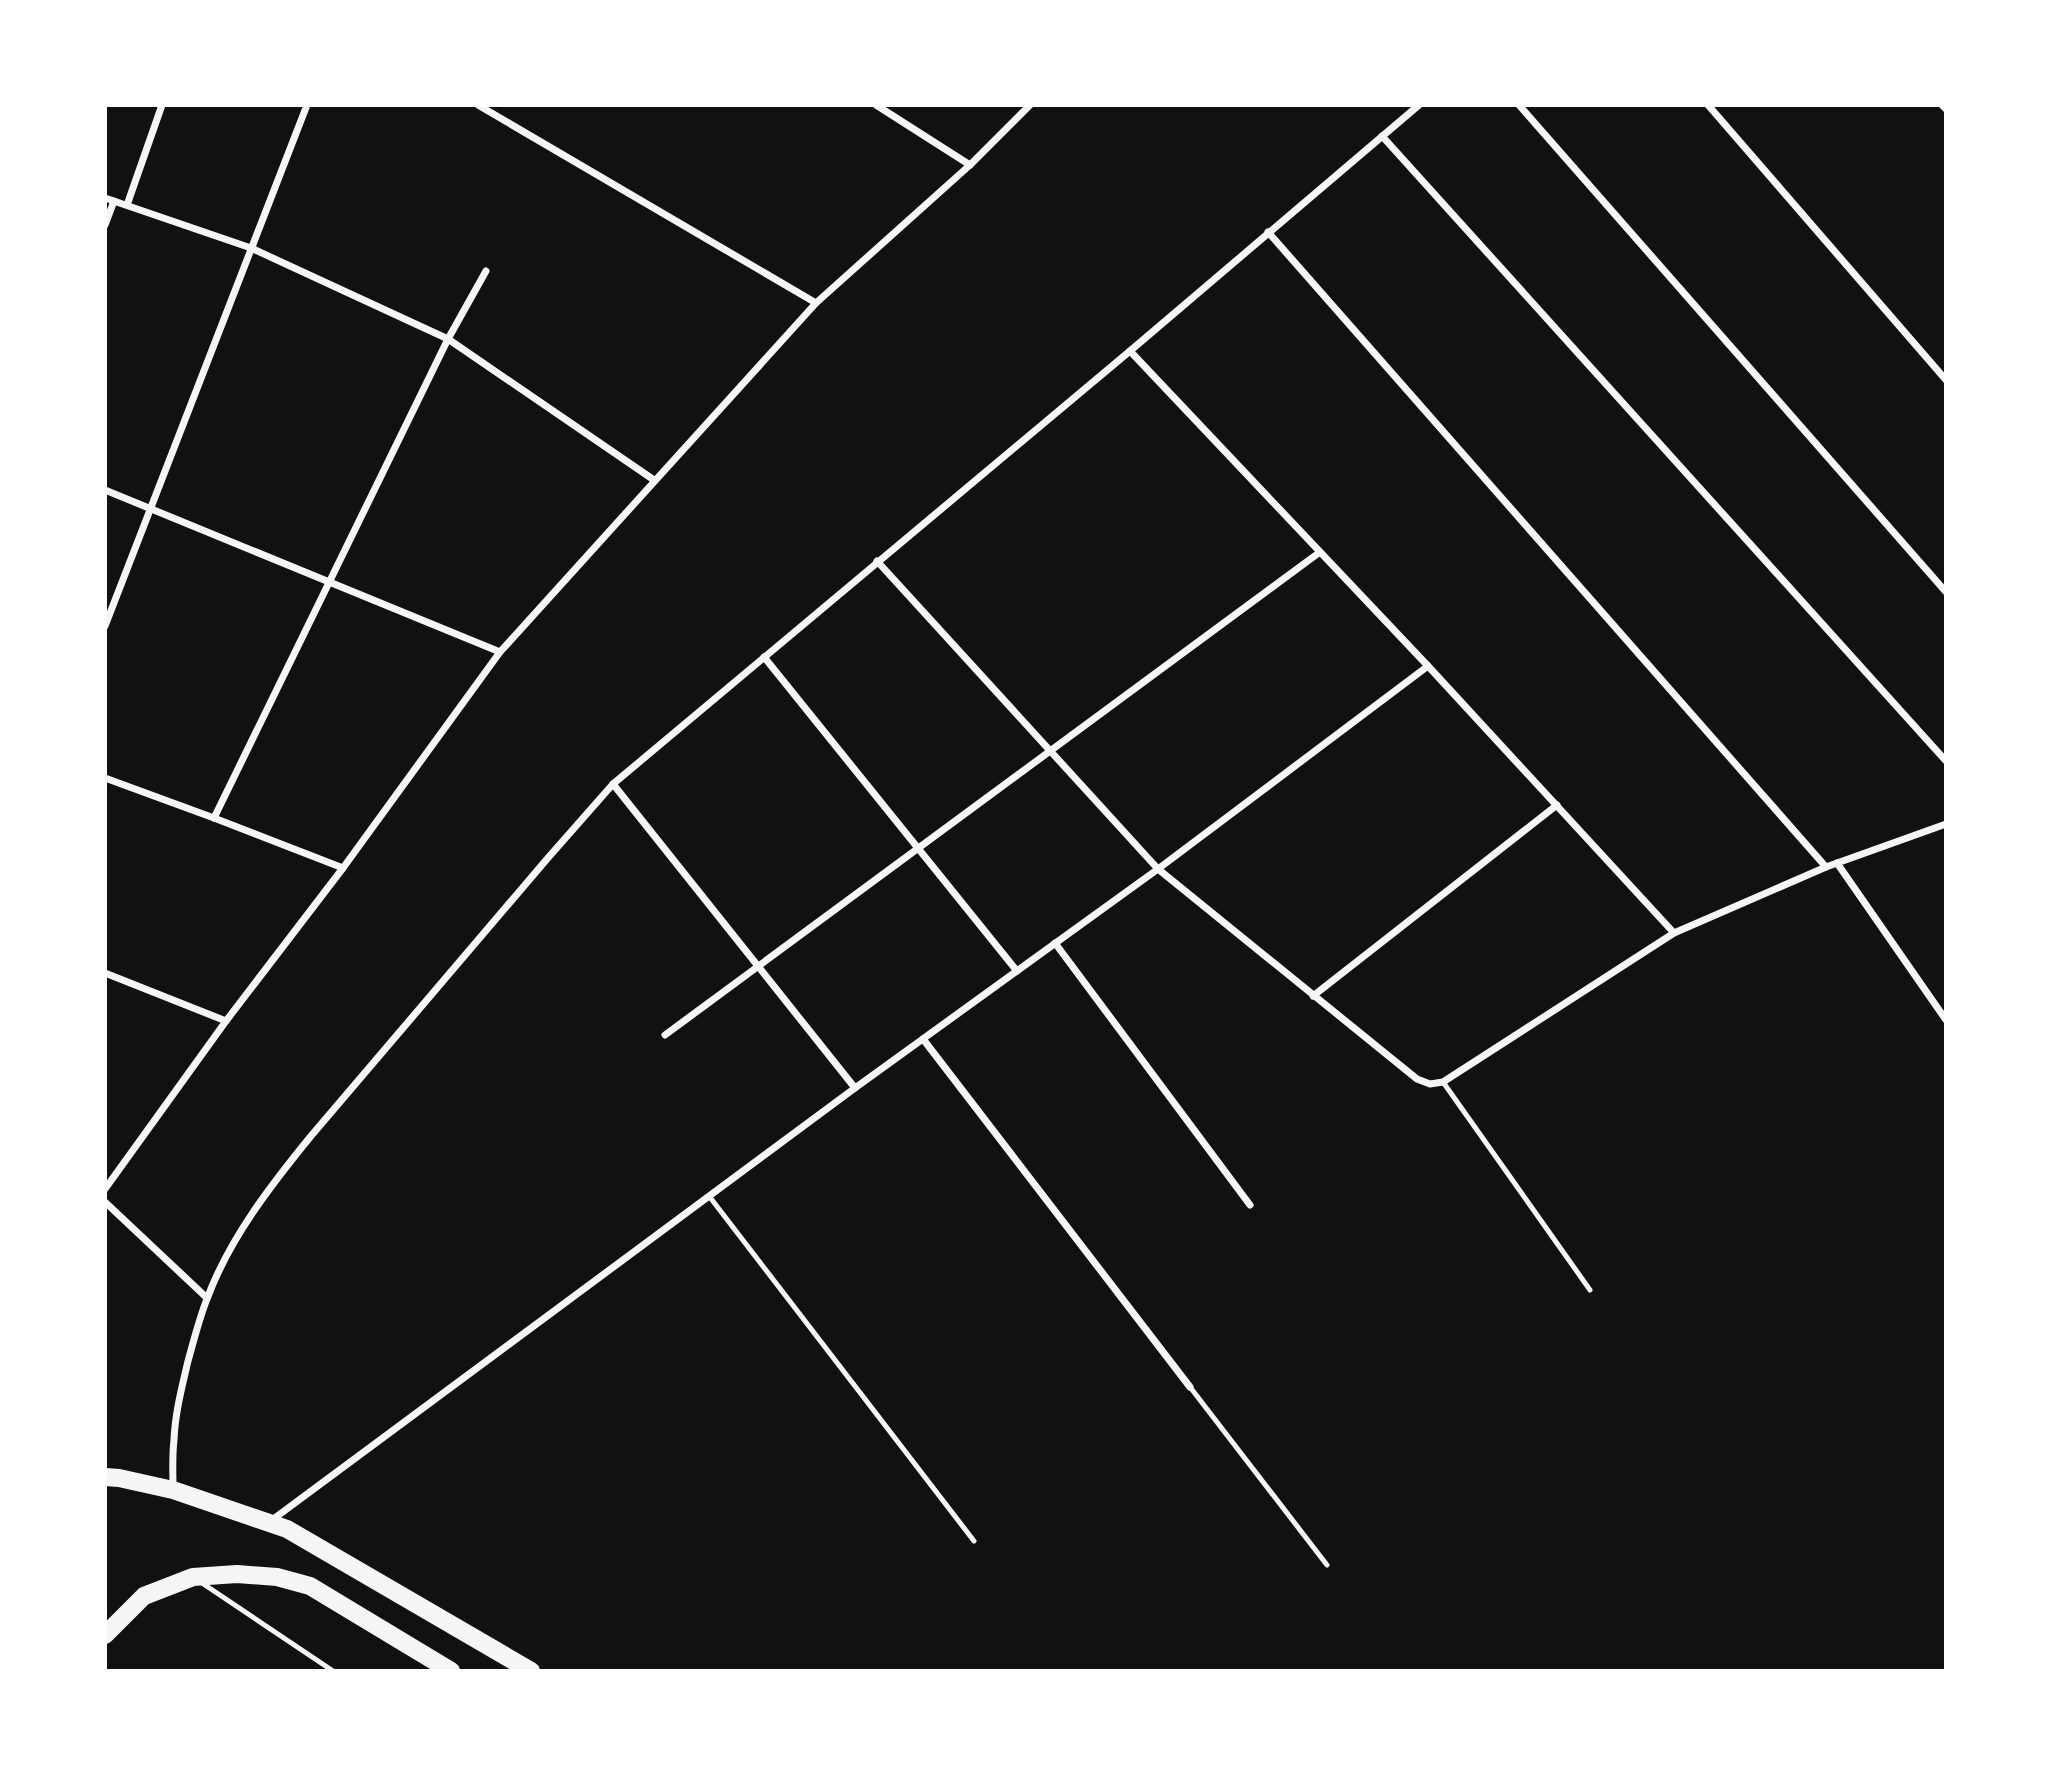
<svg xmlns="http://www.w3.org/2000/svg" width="2051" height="1776" font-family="'Asap Condensed',sans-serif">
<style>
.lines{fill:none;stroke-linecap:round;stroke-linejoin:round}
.service{stroke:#f5f5f5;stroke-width:5}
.minor{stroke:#f5f5f5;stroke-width:7}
.primary{stroke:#f5f5f5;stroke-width:18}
</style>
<rect width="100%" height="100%" fill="#111"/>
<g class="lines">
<g class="service">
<path d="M1443 1082 1590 1290"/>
<path d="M709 1196 974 1541"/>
<path d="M1190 1387 1327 1565"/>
<path d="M199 1581 333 1671"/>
</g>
<g class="minor">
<path d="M478 105 816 303"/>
<path d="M876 105 970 165"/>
<path d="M1519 105 1946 592"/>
<path d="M1708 105 1946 380"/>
<path d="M1942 105 1946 109"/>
<path d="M1382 136 1946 761"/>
<path d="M105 198 251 248 448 339 654 480"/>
<path d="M127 205 162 105"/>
<path d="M105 225 114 201"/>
<path d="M1268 232 1826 867"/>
<path d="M1130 351 1428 666 1674 933"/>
<path d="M105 490 500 652"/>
<path d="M877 561 1158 869 1417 1079 1430 1084 1443 1082 1674 933 1826 867 1946 824"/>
<path d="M105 626 307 105"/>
<path d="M764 657 1017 971"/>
<path d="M105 778 214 818 343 868"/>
<path d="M613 784 855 1088"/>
<path d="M214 818 448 339 486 271"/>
<path d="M1837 863 1946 1020"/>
<path d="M1055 943 1250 1205"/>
<path d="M105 973 226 1021"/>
<path d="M1313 996 1557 805"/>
<path d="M665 1035 1320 552"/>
<path d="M923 1039 1190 1387"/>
<path d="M105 1189 226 1021 343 868 500 652 816 303 970 165 1030 105"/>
<path d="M105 1202 207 1298"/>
<path d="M173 1489C173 1473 172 1456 174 1440 175 1413 182 1387 188 1361 194 1340 199 1319 207 1299 229 1239 271 1185 311 1136L547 859 613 784 1130 351 1419 105"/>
<path d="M272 1520 855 1088 1158 869 1428 666"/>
</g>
<g class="primary">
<path d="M105 1477 119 1478 173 1490 287 1529 531 1671"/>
<path d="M105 1635 144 1596 193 1577 237 1574 277 1577 310 1586 451 1671"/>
</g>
</g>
<rect width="2051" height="1776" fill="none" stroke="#ffffff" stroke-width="214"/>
</svg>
